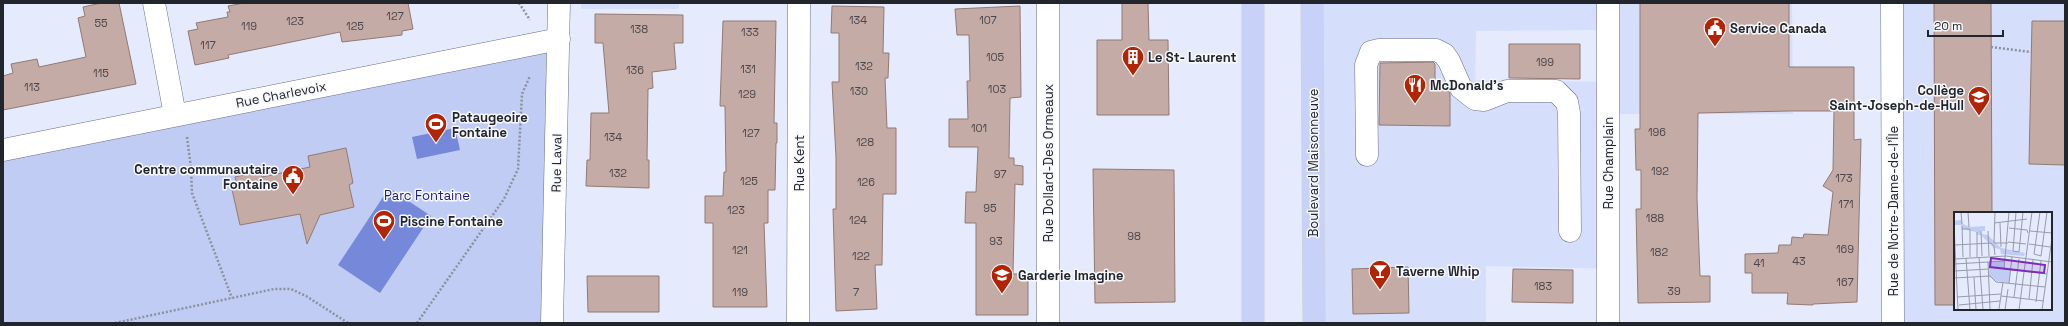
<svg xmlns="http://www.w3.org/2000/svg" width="2068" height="326" font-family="'Space Grotesk',sans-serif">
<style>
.built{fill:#d5defb;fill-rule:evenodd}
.green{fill:#c1ccf4}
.water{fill:#7588d9}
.building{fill:#c5aba6;stroke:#917a74}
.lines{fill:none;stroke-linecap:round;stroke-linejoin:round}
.minor-casing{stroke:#6a6f82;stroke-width:23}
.major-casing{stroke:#cfcfd1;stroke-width:23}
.path{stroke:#8c909d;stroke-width:2.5;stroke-dasharray:2 2;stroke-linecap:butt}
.minor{stroke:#fff;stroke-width:22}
.major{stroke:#c8d2f8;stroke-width:22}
.labels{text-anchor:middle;stroke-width:3;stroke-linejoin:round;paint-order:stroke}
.number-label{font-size:11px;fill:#4c464b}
.poi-label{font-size:13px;font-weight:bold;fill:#23252d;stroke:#f6f8fc;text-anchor:start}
.street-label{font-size:13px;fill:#23252d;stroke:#f6f8fc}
.park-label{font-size:13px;fill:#1d1d7c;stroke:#f6f8fc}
.inset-road{fill:none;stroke:#979ba9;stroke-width:1}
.view{fill:#7b2cbf;fill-opacity:0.15;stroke:#7b2cbf;stroke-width:2}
.inset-edge{fill:none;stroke:#23252d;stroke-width:2}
</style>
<rect width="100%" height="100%" fill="#e5eafc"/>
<g class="built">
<rect x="581" y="3" width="98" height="6"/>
<path d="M1322 3H1792L1793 114H1619V269L1486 266V323H1324ZM1597 30 1608 32V82L1475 80 1476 31Z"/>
<path d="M1892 3H2065V323H1894ZM1955 213H2051V309H1955Z"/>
</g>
<path class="green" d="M559 39 552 323H3V150Z"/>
<g class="water">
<path d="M455 128 460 150 417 159 412 137Z"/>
<path d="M389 188 431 216 380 293 338 265Z"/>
</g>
<g class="building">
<path d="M101 3H119L136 84 3 110V76L13 73 11 64 37 59 39 67 86 57 78 18 85 16 83 7Z"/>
<path d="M244 3H408L413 29 402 31V35L342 42 340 32 228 55 229 58 195 65 188 31 198 29 196 23 228 17 227 12H230L228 6Z"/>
<path d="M1122 3H1148L1149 40H1168L1169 115H1097V40H1122Z"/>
<path d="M1640 3H1789V67H1854V140L1861 139 1857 302 1813 304V305L1787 304 1788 293H1752V273H1745V254L1778 253 1779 245H1791L1792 237 1803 238 1804 234 1828 235 1833 192 1823 186 1833 170 1834 111H1789L1698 113 1697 198 1700 276H1710V302L1638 303 1636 209H1641V170H1636L1635 129H1640Z"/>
<path d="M1934 3H1991L1992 213H1955V305H1935Z"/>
<path d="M832 6 884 7 883 53H889L888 78H885L887 128H896V194H883L882 265H875L877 309 836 311 833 209H836V157L832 82H839V33H831Z"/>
<path d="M1020 6 1021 97 1010 98 1009 158H1014V165L1023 166V185L1015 184 1013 274H1028V315H976V223H965L966 192H976L978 147H949V119H968L967 81H970L969 35H957L955 9Z"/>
<path d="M595 14 683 15V43H674L676 69 652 72 653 88 648 89 647 160H649V188L586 186 587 160H590L591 113H609L603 43H595Z"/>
<path d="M723 21H776L774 123H777V143H776L775 190H768V223H764L767 307H713V223H705V196H723L724 172H726L725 106H720Z"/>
<path d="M2032 21H2065V165L2029 164Z"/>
<path d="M1509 44H1580V79L1509 78Z"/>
<path d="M1433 62 1435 64V85H1446L1450 94V126L1379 125 1380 63Z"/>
<path d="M346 148 353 183 349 185 354 207 320 215 307 244 300 214 240 225 231 185 237 184 235 177 260 171 262 177 310 167 308 156Z"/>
<path d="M1093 169 1174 170 1175 302 1095 303Z"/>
<path d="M1408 267 1409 313 1353 314 1352 269Z"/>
<path d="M1513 269 1573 270V303L1512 302Z"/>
<path d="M587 276H659V312H588Z"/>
</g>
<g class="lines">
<g class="minor-casing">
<g id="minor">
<path d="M154 3 175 115"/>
<path d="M1048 3V323"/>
<path d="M1608 3V323"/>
<path d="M1892 3 1893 323"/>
<path d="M3 150 559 39"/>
<path d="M1367 155 1366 65 1371 52 1379 50H1436L1444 54 1449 61 1461 88 1475 99 1484 100 1507 91H1556L1567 102 1569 113 1570 231"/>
<path d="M552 323 559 3"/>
<path d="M798 323 799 3"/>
</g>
</g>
<g class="major-casing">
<g id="major">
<path d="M1312 3 1314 323"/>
<path d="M1253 323V3"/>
</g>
</g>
<g class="path">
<path d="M519 3 530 20"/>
<path d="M1991 47 2031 52"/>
<path d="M187 137 191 168 192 193 232 298"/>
<path d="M115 323 274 289H291L306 296 348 323"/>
<path d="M417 323 504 199 518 169 522 94 530 76"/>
</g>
<use href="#minor" class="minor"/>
<use href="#major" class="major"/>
</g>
<defs>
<g id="civic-pin" transform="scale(1.15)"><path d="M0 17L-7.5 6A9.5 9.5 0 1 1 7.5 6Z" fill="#b12404" stroke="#f6f8fc"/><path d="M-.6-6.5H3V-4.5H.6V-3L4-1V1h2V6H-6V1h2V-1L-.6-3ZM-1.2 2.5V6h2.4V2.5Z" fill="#fff"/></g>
<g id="building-pin" transform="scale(1.15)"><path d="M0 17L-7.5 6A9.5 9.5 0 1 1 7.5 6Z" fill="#b12404" stroke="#f6f8fc"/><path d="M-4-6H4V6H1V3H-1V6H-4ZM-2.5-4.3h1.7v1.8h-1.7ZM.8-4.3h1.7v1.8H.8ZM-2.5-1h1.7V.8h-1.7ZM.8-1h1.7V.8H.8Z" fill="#fff"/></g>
<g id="restaurant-pin" transform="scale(1.15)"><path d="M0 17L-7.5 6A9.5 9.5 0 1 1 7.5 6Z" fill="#b12404" stroke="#f6f8fc"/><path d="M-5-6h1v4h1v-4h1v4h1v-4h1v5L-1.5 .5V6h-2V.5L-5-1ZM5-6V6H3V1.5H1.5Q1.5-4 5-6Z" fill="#fff"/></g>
<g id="school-pin" transform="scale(1.15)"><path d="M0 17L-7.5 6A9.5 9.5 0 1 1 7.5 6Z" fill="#b12404" stroke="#f6f8fc"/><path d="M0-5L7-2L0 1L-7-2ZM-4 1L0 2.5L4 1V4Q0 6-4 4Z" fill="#fff"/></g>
<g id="stadium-pin" transform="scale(1.15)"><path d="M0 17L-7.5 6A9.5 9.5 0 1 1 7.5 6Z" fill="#b12404" stroke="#f6f8fc"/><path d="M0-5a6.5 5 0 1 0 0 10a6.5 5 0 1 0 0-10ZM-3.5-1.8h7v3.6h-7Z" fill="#fff"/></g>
<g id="bar-pin" transform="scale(1.15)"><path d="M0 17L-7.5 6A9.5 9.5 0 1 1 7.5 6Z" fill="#b12404" stroke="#f6f8fc"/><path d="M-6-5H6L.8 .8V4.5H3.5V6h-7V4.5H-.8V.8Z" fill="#fff"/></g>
</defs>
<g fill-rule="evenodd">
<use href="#civic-pin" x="1715" y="28"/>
<use href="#building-pin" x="1133" y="57"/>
<use href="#restaurant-pin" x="1415" y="85"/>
<use href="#school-pin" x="1979" y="97"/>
<use href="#stadium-pin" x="436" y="124"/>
<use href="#civic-pin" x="293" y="176"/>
<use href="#stadium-pin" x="384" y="221"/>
<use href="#bar-pin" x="1380" y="271"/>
<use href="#school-pin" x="1002" y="275"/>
</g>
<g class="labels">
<g class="number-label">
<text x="395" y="20">127</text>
<text x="858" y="24">134</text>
<text x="988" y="24">107</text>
<text x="295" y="25">123</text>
<text x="101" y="27">55</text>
<text x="249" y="30">119</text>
<text x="355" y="30">125</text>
<text x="639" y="33">138</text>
<text x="750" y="36">133</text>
<text x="208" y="49">117</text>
<text x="995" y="61">105</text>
<text x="1545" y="66">199</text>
<text x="864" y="70">132</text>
<text x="748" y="73">131</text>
<text x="635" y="74">136</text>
<text x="101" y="77">115</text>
<text x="32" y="91">113</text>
<text x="997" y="93">103</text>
<text x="859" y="95">130</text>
<text x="747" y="98">129</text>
<text x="979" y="132">101</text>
<text x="1657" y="136">196</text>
<text x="751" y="137">127</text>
<text x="613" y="141">134</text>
<text x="865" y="146">128</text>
<text x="1660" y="175">192</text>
<text x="618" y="177">132</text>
<text x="1000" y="178">97</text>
<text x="1844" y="182">173</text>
<text x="749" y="185">125</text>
<text x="866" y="186">126</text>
<text x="1846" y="208">171</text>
<text x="990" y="212">95</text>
<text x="736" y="214">123</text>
<text x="1655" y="222">188</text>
<text x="858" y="224">124</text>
<text x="1134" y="240">98</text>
<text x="996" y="245">93</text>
<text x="1845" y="253">169</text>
<text x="740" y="254">121</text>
<text x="1659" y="256">182</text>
<text x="861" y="260">122</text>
<text x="1799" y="265">43</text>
<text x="1759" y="267">41</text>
<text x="1845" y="286">167</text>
<text x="1543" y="290">183</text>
<text x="1674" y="295">39</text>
<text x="740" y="296">119</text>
<text x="856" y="296">7</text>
</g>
<g class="poi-label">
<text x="1730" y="33">Service Canada</text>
<text x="1148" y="62">Le St- Laurent</text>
<text x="1430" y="90">McDonald's</text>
<text x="1964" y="95" text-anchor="end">Collège<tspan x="1964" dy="15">Saint-Joseph-de-Hull</tspan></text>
<text x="452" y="122">Pataugeoire<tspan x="452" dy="15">Fontaine</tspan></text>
<text x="278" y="174" text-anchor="end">Centre communautaire<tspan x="278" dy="15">Fontaine</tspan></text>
<text x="400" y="226">Piscine Fontaine</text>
<text x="1396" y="276">Taverne Whip</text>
<text x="1018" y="280">Garderie Imagine</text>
</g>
<g class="street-label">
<text transform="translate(281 94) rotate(-11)" y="5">Rue Charlevoix</text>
<text transform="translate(556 163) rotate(-89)" y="5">Rue Laval</text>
<text transform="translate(799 163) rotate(-90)" y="5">Rue Kent</text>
<text transform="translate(1048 163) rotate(-90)" y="5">Rue Dollard-Des Ormeaux</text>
<text transform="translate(1313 163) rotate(-90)" y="5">Boulevard Maisonneuve</text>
<text transform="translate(1608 163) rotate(-90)" y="5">Rue Champlain</text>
<text transform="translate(1893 211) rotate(-90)" y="5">Rue de Notre-Dame-de-I'Île</text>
</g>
<g class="park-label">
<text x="427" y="200">Parc Fontaine</text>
</g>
</g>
<g transform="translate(1954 212)">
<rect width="98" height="98" fill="#e5eafc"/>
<path d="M7 8 9 12 16 15 31 14V19H27V22L34 23 47 36 71 41 70 44 47 42 46 37 40 36 27 23H23L22 20 8 17 7 13H0V9ZM51 49 50 57 57 58 55 71 42 69 35 64 34 50Z" fill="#c1ccf4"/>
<path class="inset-road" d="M7 0 8 12M14 0 15 15M41 0 40 31H54M55 0 50 57 69 59M62 0 59 39 65 40 69 0M86 0 80 42 87 44 93 0M40 11 73 7M46 11 47 35M0 13 4 98M8 14 9 45M55 16 73 18 74 21M8 17H16V45M27 19 28 44M34 19 35 44M76 19 98 21M23 20V45M54 30 72 32M75 32 96 35M1 33 37 31 40 34 41 43M25 45 29 98M12 46 16 98M0 47 52 44 98 50M34 50 36 97M0 52 51 49M0 59 35 57M70 59 93 62M20 65 22 98M0 66 36 64 42 70 91 75M55 71 58 45M47 84 90 89M3 85 47 82M60 85 65 47M75 87 79 48M82 90 87 49M5 93 46 89M45 97 49 70M19 98H54M51 98 54 77M65 98 78 0M88 98 98 26"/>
<path class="view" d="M37 46 91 53 90 61 36 55Z"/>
<rect width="98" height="98" class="inset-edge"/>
</g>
<rect width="2068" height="326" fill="none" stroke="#23252d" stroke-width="8"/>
<path d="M1928 30v6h75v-6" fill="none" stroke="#23252d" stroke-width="2"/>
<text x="1934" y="30" font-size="12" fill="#23252d" stroke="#f6f8fc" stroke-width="3" paint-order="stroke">20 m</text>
</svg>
